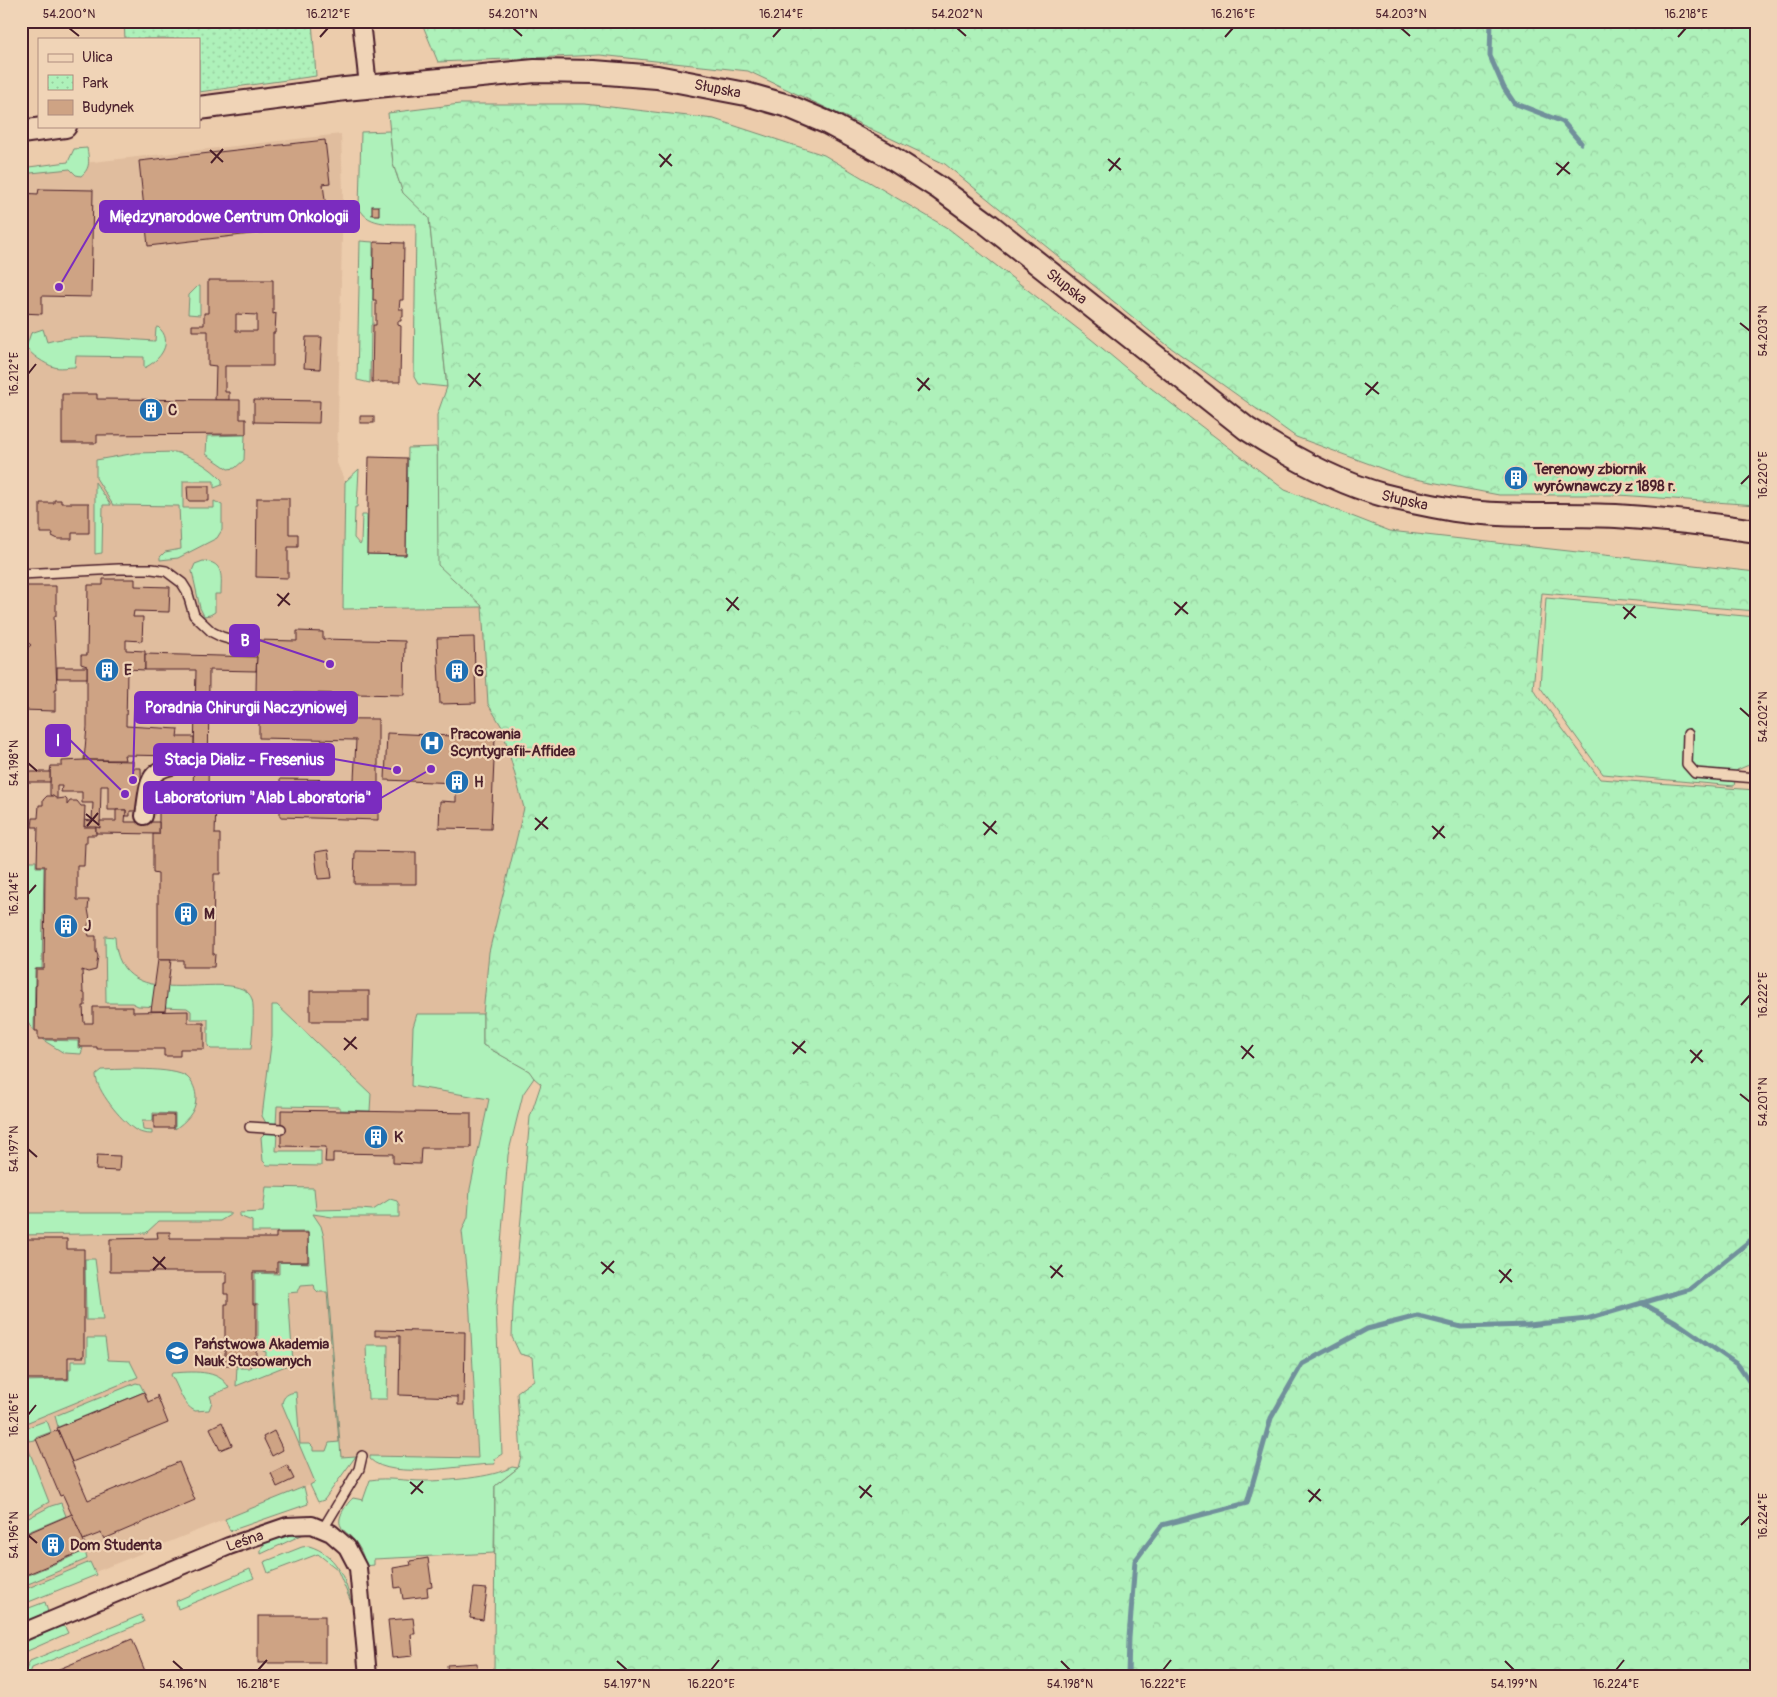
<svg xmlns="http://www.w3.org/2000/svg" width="1777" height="1697" font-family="Pangolin,sans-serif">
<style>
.built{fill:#e0bd9e}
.grass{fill:#aef1ba;stroke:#7c8872}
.forest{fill:url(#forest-crowns);stroke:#7c8872}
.park{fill:url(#park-dots);stroke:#7c8872}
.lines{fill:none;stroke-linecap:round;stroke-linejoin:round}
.stream{stroke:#71909b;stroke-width:5}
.building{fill:#cea384;stroke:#4a1f2b;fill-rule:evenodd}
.lane-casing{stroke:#4a1f2b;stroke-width:12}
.street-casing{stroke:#4a1f2b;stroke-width:20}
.secondary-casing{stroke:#4a1f2b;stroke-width:26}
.lane{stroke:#f0d4b7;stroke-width:9}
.street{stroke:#f0d4b7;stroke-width:16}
.secondary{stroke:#f0d4b7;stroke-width:22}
.ticks{fill:none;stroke:#4a1f2b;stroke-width:2}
.labels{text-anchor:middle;stroke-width:4.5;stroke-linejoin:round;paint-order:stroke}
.street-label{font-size:15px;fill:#4a1f2b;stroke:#f0d4b7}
.poi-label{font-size:15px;font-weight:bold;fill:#4a1f2b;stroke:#f0d4b7;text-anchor:start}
.leader{fill:none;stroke:#7b2cbf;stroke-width:2}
.callout-dot{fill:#7b2cbf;stroke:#f0d4b7;stroke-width:2}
.callout{fill:#7b2cbf;stroke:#7b2cbf;stroke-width:2}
.callout-label{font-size:16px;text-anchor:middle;font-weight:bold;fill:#fff}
.neatline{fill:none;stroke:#4a1f2b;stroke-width:2}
.ticks-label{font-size:12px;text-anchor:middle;fill:#4a1f2b}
</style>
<defs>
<pattern id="forest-crowns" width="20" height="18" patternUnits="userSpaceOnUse" patternTransform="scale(1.25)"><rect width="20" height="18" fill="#aef1ba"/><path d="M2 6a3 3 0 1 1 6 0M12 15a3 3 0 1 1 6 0" fill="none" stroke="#97cea0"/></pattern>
<pattern id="park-dots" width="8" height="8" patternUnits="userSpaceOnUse" patternTransform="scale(1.25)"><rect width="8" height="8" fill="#aef1ba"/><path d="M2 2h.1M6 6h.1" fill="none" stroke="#97cea0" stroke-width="1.8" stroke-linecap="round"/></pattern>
</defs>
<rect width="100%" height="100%" fill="#ecccac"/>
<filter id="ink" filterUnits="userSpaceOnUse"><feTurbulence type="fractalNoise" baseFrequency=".02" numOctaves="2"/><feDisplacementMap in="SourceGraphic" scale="10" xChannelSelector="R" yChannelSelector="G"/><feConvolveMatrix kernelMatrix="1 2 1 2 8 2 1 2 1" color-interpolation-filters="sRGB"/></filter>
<g filter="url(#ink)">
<path class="built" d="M341 134 343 191 337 463 345 482 343 609 550 606 530 1071 462 1231 469 1297 478 1459 356 1456 341 1457 337 1474 21 1602V170Z"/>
<g class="grass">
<path d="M390 131 393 164 403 193 429 217 447 387 418 384 414 377 416 224C398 223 367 228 359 207L361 132Z"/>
<path d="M87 148C89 160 91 168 81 176L76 175 70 169 21 174V168L68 162 74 149Z"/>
<path d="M360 241 373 242V324L371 325 370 383 357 380Z"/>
<path d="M198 286H200V315L188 314 189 295Z"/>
<path d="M158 327C175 341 160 361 144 368V357L76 356 75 367C68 367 60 369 54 367 45 364 31 355 26 347L31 333 43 329 47 342C81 333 119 339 155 341L156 328Z"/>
<path d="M245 435 244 460 235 468 228 469 206 454 207 436Z"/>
<path d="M436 447 454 543 482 607 343 609 345 482 359 469 357 507H355L354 538 360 545 361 543 362 515H367V554L406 555 408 448Z"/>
<path d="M175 452C192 456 210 467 222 480V485L214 488V481H183V508H214V501L222 505V530L217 538 178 558 160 560V557L165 552 181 549 179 506 113 505 96 478V460L136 453Z"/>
<path d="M95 482 111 505H103L102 553 95 554Z"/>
<path d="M203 561C225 562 221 578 221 594H215V612L210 615 204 616 200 608 192 571 195 564Z"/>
<path d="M1546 598 1756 617V762L1737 770 1734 786 1603 774 1540 687Z"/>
<path d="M26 861H36V867H44L42 969H35L34 1031 21 1014V889Z"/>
<path d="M105 936 115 937C118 1024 238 961 252 999 255 1009 252 1038 251 1049H211L208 1046V1019H191V1011L187 1008 138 1006 132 1003H106Z"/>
<path d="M272 1005H277L371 1094 370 1111 340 1110V1107L277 1106 276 1125 266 1123 262 1116 272 1037Z"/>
<path d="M417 1014H483V1045L530 1071 534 1078 523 1094 508 1155 496 1308 502 1454 494 1459 495 1464C465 1464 392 1481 370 1459V1456L478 1458 469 1297 462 1231 468 1217 470 1189 489 1099 411 1086 413 1027Z"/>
<path d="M43 1040 78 1041V1048H83L81 1054 64 1053Z"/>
<path d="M102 1070C120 1069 174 1067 187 1077 193 1082 196 1091 196 1098 196 1112 185 1122 175 1129V1114L153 1113V1121H142L143 1130 152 1131V1134C146 1134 140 1133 134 1129 121 1120 96 1090 96 1075Z"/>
<path d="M267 1131 277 1132 276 1151H321V1166L267 1165 263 1161 261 1137Z"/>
<path d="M266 1187 314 1188 316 1210 360 1209 373 1210 390 1199 397 1201 399 1205V1217H332L313 1214 321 1226 324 1237 341 1457 356 1456 324 1500 318 1502 310 1485 315 1482 282 1404C283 1396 288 1393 296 1392L300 1444H310L313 1447V1451H326L329 1443 339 1442 327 1292H318L315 1289 314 1284 301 1285 298 1292 288 1293 293 1363 236 1386 237 1365H240V1368H250L251 1365H262V1356H266V1352L263 1351V1345H258V1304L255 1303V1273L279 1274V1262L309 1263 308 1232H252V1221L239 1216V1213L263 1212Z"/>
<path d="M21 1213H230V1215L220 1221H159L146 1233 21 1235Z"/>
<path d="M85 1259H95L103 1320H86Z"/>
<path d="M87 1338H105L108 1360 130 1361 138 1377 21 1425V1381L69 1380V1369H71V1361H87Z"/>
<path d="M366 1345H388L387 1399H368Z"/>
<path d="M172 1373C190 1372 219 1368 229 1388L210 1396 212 1402 209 1410 195 1411C182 1405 179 1387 171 1375Z"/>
<path d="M136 1383 140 1384 144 1392 58 1427 55 1416Z"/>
<path d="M45 1421 48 1423 51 1432 35 1438V1440L29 1441 25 1432 26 1428Z"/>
<path d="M21 1430 49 1502 21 1518Z"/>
<path d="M512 1467 518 1468 495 1486 494 1553 374 1559V1565L365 1566C364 1554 358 1543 349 1535 346 1532 342 1530 341 1526 336 1518 347 1503 353 1498L363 1500 370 1480C388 1477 405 1481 424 1481 447 1481 492 1478 512 1467Z"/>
<path d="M304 1487 308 1504 230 1531 225 1519Z"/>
<path d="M61 1503 66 1516 21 1535V1522L51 1506Z"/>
<path d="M296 1531 306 1533 261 1554C259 1538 284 1535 296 1531Z"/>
<path d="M309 1546C336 1554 345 1577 351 1602L337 1569 318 1554 268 1573 264 1562 302 1547Z"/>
<path d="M85 1551 87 1559 21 1587V1578Z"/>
<path d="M90 1562 96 1575 21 1605V1591Z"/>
<path d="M250 1569 254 1578 178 1609 176 1601Z"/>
<path d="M45 1602 48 1612 21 1623V1611Z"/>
<path d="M141 1615 144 1622 32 1668 29 1676H23L30 1661Z"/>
<path d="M60 1626 65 1627 68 1633 23 1653 21 1651V1644Z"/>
</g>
<g class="forest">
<path d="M421 21H1756V505L1619 495H1499L1405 477 1296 437 1167 345 945 164 748 71 600 55 438 62Z"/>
<path d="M460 104H585L714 119 824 155 949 229 1091 339 1143 382 1285 490 1390 531 1756 572V611L1542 593 1533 689 1600 779 1756 790V1676H494L495 1486 518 1468 521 1456 517 1392 534 1380 532 1357 520 1354 512 1337 513 1308 530 1117 541 1084 534 1078 529 1071 483 1045V1014L489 952 524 808 502 727 488 704 482 606 438 565 437 415 447 387 429 218 403 193 393 164 388 113Z"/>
</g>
<path class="park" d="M124 21H312L316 76 199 92V39H125Z"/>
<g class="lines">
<g class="stream">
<path d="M1491 21 1490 56 1504 88 1514 103 1563 122 1581 143"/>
<path d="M1642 1303 1676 1322 1738 1365 1756 1391"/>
<path d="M1128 1676 1129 1638 1135 1561 1162 1525 1247 1503 1271 1418 1302 1364 1367 1329 1418 1316 1461 1327 1528 1325 1587 1319 1690 1289 1756 1236"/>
</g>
</g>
<g class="building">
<path d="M325 140 330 183 323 184 328 225 148 246 139 161Z"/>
<path d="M39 189 93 190 91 297 42 296V314L21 313V193L38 194Z"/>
<rect x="372" y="206" width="7" height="9"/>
<path d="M374 242 404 243 403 300H400L399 309H403V317H401V321H398V325L401 326 400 382H372L373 325H376V300H373Z"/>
<path d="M208 280H273V314L276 313 275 333H273V366H225V392H229V400H215L216 366 208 365V331H192V325H204V313H208ZM236 314 257 315V331H236Z"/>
<path d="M306 337H322L320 369 304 368Z"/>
<path d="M62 394H97V399L240 400V419H246V434L97 435V443H62Z"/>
<path d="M254 400 320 401 319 423 254 422Z"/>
<rect x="360" y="416" width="14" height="7"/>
<path d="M369 457 407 458 406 555 367 554Z"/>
<circle cx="1516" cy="477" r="7"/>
<path d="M187 486H209V501H188Z"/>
<path d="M257 498H289V534H298V547H288V578L256 577Z"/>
<path d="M54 500H61V503H89V533H72V539H58L52 536 53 533H40V503H54Z"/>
<path d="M103 579H135V586L170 587 169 612 134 611 133 617H143L142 641 126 640V650L145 651V670L127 669 126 726 178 729 177 737H194V748L177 747V756L124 755 125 760H84L87 727V666L81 664V655H87L88 585H103Z"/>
<path d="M21 586H56V616H54L57 689H55V711L21 710V655H25V650L31 645 25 640V616H22Z"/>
<path d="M297 631 323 632V639L405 641 404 695 256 692 257 640 297 641Z"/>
<path d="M474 637 476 703 440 704 437 638Z"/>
<path d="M145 654 257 657 256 671 209 670 208 804H186V793L193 794 196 670H145Z"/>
<rect x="57" y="667" width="30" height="11"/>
<path d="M259 718 378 719V820L280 817V779L354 780 356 740 259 738Z"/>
<path d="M387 733 495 738 491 829 439 828 440 801 456 802V783L385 780Z"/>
<path d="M84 760 133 761V768H141L142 811H130V816H126V810H108V786H101L100 828 84 827V820L92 821 93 803H82V792H61L62 786H57V799L50 795V772L51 766H62V761Z"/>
<rect x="21" y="772" width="29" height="10"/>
<path d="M159 793H186V804H216L215 834H220V874H214L213 954H215L214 967H183V960H158V874L153 873V834H159Z"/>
<path d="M47 796H53L57 799 65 798 67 800V805L70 801H77L81 806H85L84 827H96V835H87V843H85L84 866H77V900H89L88 909 90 920 87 928 89 936H96V951L98 956 96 970 88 972 82 970 83 993H85V1006H83L84 1023H93V1007H133V1012L188 1011V1023H204V1049H180V1056H164V1049H97V1047H79V1039H38V1031H35L36 969H44L45 866H37L38 827H32L33 818H38L39 805H43V800Z"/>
<path d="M116 810H126L125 822H159V834L96 833V827L100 828V821H116Z"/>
<path d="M328 850 332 878 318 879 315 852Z"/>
<path d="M355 851 416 852V884H354Z"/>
<path d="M158 960H171L165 1011H151Z"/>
<rect x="310" y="991" width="59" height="30"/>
<path d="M281 1110 471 1113V1148H421L420 1164 393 1163V1154L333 1153V1162H325L326 1147 281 1146Z"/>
<rect x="154" y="1115" width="20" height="13"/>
<path d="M97 1155 120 1156 119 1171 96 1170Z"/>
<path d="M157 1232H170V1238H276V1233H308V1262H277V1272H253V1304H256V1365H225V1304H228V1294H224V1283H227V1272H110V1239L158 1238Z"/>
<path d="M21 1239H67V1249H84V1357H68V1379H21Z"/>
<path d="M375 1330 465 1332 464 1405H458V1397L399 1395 400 1336H375Z"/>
<path d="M144 1392 148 1402 157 1398V1395L168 1423 72 1462 57 1428Z"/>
<path d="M222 1422 232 1445 220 1450 210 1428Z"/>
<path d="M58 1430 88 1500 179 1462 195 1500 104 1539 101 1533 83 1540 63 1495 60 1496 36 1439Z"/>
<path d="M274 1431 283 1450 272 1456 263 1437Z"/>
<path d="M287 1465 294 1479 277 1487 271 1473Z"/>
<path d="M72 1514 87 1549 21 1577V1536Z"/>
<path d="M428 1558 432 1587 427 1588 428 1596 403 1599 401 1587 395 1588 393 1568 411 1565 410 1561Z"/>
<path d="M474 1588 487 1589 483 1620 470 1618Z"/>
<rect x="258" y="1616" width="67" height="47"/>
<path d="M413 1618 415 1634H411L413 1656 392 1658 388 1620Z"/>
<path d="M132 1639 147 1676H42Z"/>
<path d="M477 1663 478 1676H448L447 1665Z"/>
</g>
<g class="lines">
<g class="lane-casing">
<g id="lane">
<path d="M21 574 119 569H152L166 571 182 583 187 591 194 615 212 632 222 637 236 641"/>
<path d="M1688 734 1687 764 1695 773 1756 778"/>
<path d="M250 1127 281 1129"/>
<path d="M323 1529 359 1469 362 1456"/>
</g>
</g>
<g class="street-casing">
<g id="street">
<path d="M361 21 368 86"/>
<path d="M207 760 251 754"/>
<path d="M144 816C150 771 147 771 193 761"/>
<path id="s1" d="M21 1633 229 1546 287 1526 312 1525 331 1533 347 1547 358 1568 368 1676"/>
</g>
</g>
<g class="secondary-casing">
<g id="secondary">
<path id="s2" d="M199 108 345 89 535 71 594 72 657 77 746 94 788 106 828 123 884 153 939 188 988 224 1247 429C1289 456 1335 482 1383 495 1406 501 1431 506 1454 510 1506 518 1563 513 1616 516 1663 519 1710 524 1756 531"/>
<path d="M21 132 65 126"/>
</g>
</g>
<use href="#lane" class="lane"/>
<use href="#street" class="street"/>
<use href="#secondary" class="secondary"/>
</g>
</g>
<path class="ticks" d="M69 28 79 36M513 28 522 36M957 28 966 36M1401 28 1410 36M320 37 328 28M773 37 781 28M1225 37 1233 28M1678 37 1686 28M210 150 223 162M659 154 672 166M1108 159 1121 170M211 163 223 149M1556 163 1570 174M660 167 671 154M1109 171 1120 158M1557 175 1569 162M1740 323 1750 331M28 374 36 364M468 374 481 386M917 378 930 390M1365 383 1379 394M469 387 480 373M918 391 929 378M1366 395 1378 382M1741 484 1750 475M277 594 290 605M726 598 739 610M1174 602 1188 614M278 606 289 593M1623 607 1636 618M727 611 738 597M1175 615 1187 602M1624 619 1635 606M1740 708 1750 717M28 763 37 771M86 814 99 825M535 818 548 829M983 822 997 834M87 826 98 813M1432 826 1445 838M535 830 547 817M984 835 996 821M1433 839 1444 826M28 894 36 885M1741 1005 1750 995M344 1038 357 1049M792 1042 806 1053M1241 1046 1254 1058M344 1050 356 1037M1690 1050 1703 1062M793 1054 805 1041M1242 1059 1253 1045M1691 1063 1702 1050M1740 1094 1750 1102M28 1149 37 1157M153 1257 166 1269M601 1262 614 1273M1050 1266 1063 1277M153 1270 165 1257M1499 1270 1512 1282M602 1274 614 1261M1051 1278 1062 1265M1500 1283 1511 1269M28 1415 36 1405M410 1482 423 1493M859 1486 872 1497M1308 1490 1321 1501M411 1494 423 1481M860 1498 871 1485M1309 1502 1320 1489M1741 1525 1750 1516M28 1535 37 1543M173 1661 183 1670M617 1661 627 1670M1061 1661 1070 1670M1505 1661 1514 1670M258 1670 267 1660M711 1670 719 1660M1163 1670 1171 1660M1616 1670 1624 1660"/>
<defs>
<g id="building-disc" transform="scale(1.25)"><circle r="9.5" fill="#1f6fb2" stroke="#f0d4b7"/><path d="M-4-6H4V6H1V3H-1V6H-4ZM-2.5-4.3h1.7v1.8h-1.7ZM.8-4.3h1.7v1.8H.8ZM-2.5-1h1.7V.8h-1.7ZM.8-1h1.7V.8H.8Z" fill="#fff"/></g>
<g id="hospital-disc" transform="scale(1.25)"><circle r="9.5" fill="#1f6fb2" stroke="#f0d4b7"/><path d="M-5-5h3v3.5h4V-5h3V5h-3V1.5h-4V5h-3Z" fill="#fff"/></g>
<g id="university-disc" transform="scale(1.25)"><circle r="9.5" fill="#1f6fb2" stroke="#f0d4b7"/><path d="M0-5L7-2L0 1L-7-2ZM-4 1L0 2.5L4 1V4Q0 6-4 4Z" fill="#fff"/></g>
</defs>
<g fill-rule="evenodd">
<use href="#building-disc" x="151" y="410"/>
<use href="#building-disc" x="1516" y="478"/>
<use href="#building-disc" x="107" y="670"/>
<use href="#building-disc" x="457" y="671"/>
<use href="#hospital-disc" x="432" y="743"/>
<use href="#building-disc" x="457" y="782"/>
<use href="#building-disc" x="186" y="914"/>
<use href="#building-disc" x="66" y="926"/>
<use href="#building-disc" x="376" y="1137"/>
<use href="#university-disc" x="177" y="1353"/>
<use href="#building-disc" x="53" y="1545"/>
</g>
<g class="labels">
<g class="street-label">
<text dy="5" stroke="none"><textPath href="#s2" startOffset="522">Słupska</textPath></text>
<text dy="5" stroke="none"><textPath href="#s2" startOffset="928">Słupska</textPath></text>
<text dy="5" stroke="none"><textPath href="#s2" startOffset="1332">Słupska</textPath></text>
<text dy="5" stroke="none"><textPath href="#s1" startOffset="242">Leśna</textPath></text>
</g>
<g class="poi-label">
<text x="168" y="415">C</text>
<text x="1534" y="474">Terenowy zbiornik<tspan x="1534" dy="17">wyrównawczy z 1898 r.</tspan></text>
<text x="124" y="675">E</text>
<text x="474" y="676">G</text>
<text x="450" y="739">Pracowania<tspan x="450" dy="17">Scyntygrafii-Affidea</tspan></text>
<text x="474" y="787">H</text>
<text x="204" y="919">M</text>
<text x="84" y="931">J</text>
<text x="394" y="1142">K</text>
<text x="194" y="1349">Państwowa Akademia<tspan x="194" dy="17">Nauk Stosowanych</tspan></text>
<text x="70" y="1550">Dom Studenta</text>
</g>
</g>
<path class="leader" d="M59 287L100 217M330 664L259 640M133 780L135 707M125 794L70 740M397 770L334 759M431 769L381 798"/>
<g class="callout-dot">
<circle cx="59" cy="287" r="5"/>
<circle cx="330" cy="664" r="5"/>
<circle cx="133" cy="780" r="5"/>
<circle cx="125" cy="794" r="5"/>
<circle cx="397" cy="770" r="5"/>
<circle cx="431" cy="769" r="5"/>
</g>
<g class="callout">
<rect x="100" y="201" width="259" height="31" rx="5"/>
<rect x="230" y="625" width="29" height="31" rx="5"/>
<rect x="135" y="692" width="222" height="31" rx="5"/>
<rect x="46" y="725" width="24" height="31" rx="5"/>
<rect x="154" y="744" width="180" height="31" rx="5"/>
<rect x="144" y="782" width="237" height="31" rx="5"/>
</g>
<g class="callout-label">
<text x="229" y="222">Międzynarodowe Centrum Onkologii</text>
<text x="245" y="646">B</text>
<text x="246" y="713">Poradnia Chirurgii Naczyniowej</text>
<text x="58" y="746">I</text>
<text x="244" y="765">Stacja Dializ - Fresenius</text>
<text x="263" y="803">Laboratorium "Alab Laboratoria"</text>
</g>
<rect width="1777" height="1697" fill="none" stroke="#f0d4b7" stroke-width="55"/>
<rect x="38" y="38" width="162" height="90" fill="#f0d4b7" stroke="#ae8c7f"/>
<rect x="48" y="54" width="25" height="8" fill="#f0d4b7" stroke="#ae8c7f"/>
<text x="82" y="62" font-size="15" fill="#4a1f2b">Ulica</text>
<rect x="48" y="75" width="25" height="15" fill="url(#park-dots)" stroke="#ae8c7f"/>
<text x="82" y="88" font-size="15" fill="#4a1f2b">Park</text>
<rect x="48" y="100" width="25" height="15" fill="#cea384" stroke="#ae8c7f"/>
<text x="82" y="112" font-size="15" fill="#4a1f2b">Budynek</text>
<rect x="28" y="28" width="1722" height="1642" class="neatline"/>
<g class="ticks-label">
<text x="69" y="18">54.200°N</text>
<text x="328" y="18">16.212°E</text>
<text x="513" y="18">54.201°N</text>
<text x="781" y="18">16.214°E</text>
<text x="957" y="18">54.202°N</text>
<text x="1233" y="18">16.216°E</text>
<text x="1401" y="18">54.203°N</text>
<text x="1686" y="18">16.218°E</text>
<text transform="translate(1763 331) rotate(-90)" y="4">54.203°N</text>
<text transform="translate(14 374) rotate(-90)" y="4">16.212°E</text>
<text transform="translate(1763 475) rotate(-90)" y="4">16.220°E</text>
<text transform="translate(1763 717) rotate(-90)" y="4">54.202°N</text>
<text transform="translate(14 763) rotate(-90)" y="4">54.198°N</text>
<text transform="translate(14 894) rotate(-90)" y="4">16.214°E</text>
<text transform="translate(1763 995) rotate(-90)" y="4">16.222°E</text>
<text transform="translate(1763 1102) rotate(-90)" y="4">54.201°N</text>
<text transform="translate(14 1149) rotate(-90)" y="4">54.197°N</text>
<text transform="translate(14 1415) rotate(-90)" y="4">16.216°E</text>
<text transform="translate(1763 1516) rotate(-90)" y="4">16.224°E</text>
<text transform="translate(14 1535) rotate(-90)" y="4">54.196°N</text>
<text x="183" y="1688">54.196°N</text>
<text x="258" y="1688">16.218°E</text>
<text x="627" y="1688">54.197°N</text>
<text x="711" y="1688">16.220°E</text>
<text x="1070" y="1688">54.198°N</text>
<text x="1163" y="1688">16.222°E</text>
<text x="1514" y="1688">54.199°N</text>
<text x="1616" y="1688">16.224°E</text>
</g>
</svg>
